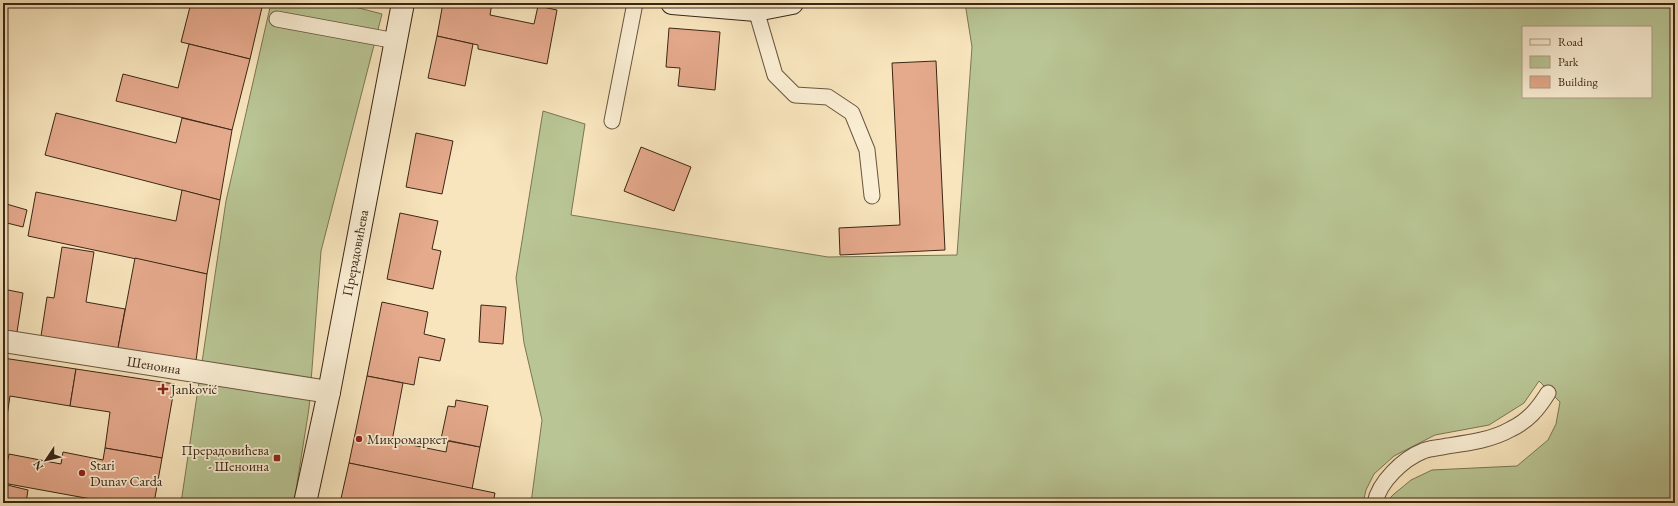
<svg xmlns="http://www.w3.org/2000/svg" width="1678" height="506" font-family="'EB Garamond',serif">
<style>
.green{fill:#b9c594;stroke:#7a7654;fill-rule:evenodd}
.building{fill:#e5a98c;stroke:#3b2714}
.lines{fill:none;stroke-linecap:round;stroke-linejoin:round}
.lane-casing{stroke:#6a563e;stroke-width:17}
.street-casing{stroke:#6a563e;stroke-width:24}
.secondary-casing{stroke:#3b2714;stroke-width:24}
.lane{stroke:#faeed4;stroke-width:15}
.street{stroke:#faeed4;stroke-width:22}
.secondary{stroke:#faeed4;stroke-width:22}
.poi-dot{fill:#8f2418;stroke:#faeed4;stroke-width:1.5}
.labels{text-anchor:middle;stroke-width:3.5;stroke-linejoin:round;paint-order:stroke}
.street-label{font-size:14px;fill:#3b2714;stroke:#faeed4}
.poi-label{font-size:14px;fill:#3b2714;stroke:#faeed4;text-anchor:start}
</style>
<rect width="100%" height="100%" fill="#f8e5bd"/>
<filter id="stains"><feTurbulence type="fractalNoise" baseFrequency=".005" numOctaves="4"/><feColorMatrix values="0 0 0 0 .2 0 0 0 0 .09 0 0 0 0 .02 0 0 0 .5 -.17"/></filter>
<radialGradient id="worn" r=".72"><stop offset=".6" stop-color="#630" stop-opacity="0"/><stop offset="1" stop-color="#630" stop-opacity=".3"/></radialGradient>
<g class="green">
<path d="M271 3H340L382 14 321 251 309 408 294 503H181L226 201Z"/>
<path d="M965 3H1675V503H1385L1394 494 1411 480 1432 470 1517 466 1548 440 1556 424 1560 402 1539 381 1524 403 1489 425 1435 435 1394 456 1374 474 1366 490 1363 503H531L542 420 524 343 516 278 543 111 585 124 571 215 828 257 957 255 972 47ZM1523 27H1651V97H1523Z"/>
</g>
<g class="building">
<path d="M191 3H263L250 59 181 42Z"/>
<path d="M443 3H492L490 15 534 24 538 6 557 10 547 64 478 49V45L437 36Z"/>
<path d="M669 28 720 32 715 90 678 86 680 68 666 67Z"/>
<path d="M437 36 473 44 465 86 428 78Z"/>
<path d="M189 44 250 59 232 130 116 101 123 74 178 88Z"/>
<path d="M936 61 945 250 840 255 839 228 900 225 892 63Z"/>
<path d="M56 113 176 143 182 118 232 130 220 200 45 155Z"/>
<path d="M416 133 453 141 442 194 406 187Z"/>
<path d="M641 147 691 167 674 211 624 191Z"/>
<path d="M182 190 220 200 207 274 28 236 36 192 176 221Z"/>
<path d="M3 203 27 210 23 227 3 222Z"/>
<path d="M400 213 438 221 432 249 441 251 433 289 387 279Z"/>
<path d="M62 247 94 252 86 302 125 309 118 348 41 336 47 297 54 298Z"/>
<path d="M135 258 207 274 196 361 118 348Z"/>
<path d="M3 289 23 293 17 332 3 330Z"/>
<path d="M382 302 428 312 424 334 445 339 440 361 419 357 414 385 367 376Z"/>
<path d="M481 305 506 307 503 344 479 342Z"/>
<path d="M3 358 76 369 70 406 10 396 6 423H3Z"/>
<path d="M76 369 175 384 162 458 105 448 110 412 70 406Z"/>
<path d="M367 376 403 383 392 441 446 452 448 441 480 447 472 489 349 463Z"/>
<path d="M456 400 488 406 480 447 441 439 448 406 455 407Z"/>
<path d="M105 448 162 458 154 503H113L3 483 9 454 61 464 63 452 103 460Z"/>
<path d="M349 463 495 493 493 503H340Z"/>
<path d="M3 484 28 490 26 503H3Z"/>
</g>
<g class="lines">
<g class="lane-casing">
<g id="lane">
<path d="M756 10 775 75 795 95 828 97 852 113 867 150 872 196"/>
<path d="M277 19 396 41"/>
<path d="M612 121 635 3"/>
<path d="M1375 503C1379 482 1403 459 1423 451 1430 448 1439 448 1447 446 1468 443 1492 440 1511 429 1528 421 1538 409 1548 393"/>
</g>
</g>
<g class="street-casing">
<path id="street" d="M3 341 329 392"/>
</g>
<g class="secondary-casing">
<g id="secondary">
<path d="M672 3 756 10 792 3"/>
<path d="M305 503 329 392 403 3"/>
</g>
</g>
<use href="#lane" class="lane"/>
<use href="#street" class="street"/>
<use href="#secondary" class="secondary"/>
</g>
<g class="poi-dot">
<path d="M161 383h4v4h4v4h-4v4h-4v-4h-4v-4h4z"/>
<circle cx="359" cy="439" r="4"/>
<rect x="273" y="454" width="8" height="8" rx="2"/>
<circle cx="82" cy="473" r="4"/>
</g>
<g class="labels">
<g class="street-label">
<text transform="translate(355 253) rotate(-79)" y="5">Прерадовићева</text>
<text transform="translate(154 365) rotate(9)" y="5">Шеноина</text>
</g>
<g class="poi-label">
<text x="171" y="394">Janković</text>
<text x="367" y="444">Микромаркет</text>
<text x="269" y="455" text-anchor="end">Прерадовићева<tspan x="269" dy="16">- Шеноина</tspan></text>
<text x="90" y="470">Stari<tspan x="90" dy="16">Dunav Carda</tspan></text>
</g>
</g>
<rect width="1678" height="506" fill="none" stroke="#f8e5bd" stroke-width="16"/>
<rect x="4" y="4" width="1670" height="498" fill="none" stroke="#3b2714" stroke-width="2"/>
<rect x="8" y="8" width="1662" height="490" fill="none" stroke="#3b2714"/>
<rect x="1522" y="26" width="130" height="72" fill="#faeed4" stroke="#ae9e87"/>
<rect x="1530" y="39" width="20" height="6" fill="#faeed4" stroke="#ae9e87"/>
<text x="1558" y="46" font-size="12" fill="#3b2714">Road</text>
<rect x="1530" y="56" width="20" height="12" fill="#b9c594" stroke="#ae9e87"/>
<text x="1558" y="66" font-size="12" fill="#3b2714">Park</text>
<rect x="1530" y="76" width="20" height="12" fill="#e5a98c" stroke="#ae9e87"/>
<text x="1558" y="86" font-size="12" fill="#3b2714">Building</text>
<g transform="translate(46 460) rotate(235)" stroke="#faeed4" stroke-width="3" paint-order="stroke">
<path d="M0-3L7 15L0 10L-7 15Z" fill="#3b2714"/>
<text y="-6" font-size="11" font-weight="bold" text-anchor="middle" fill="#3b2714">N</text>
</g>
<rect width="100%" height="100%" filter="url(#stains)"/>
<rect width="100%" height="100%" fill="url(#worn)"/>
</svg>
